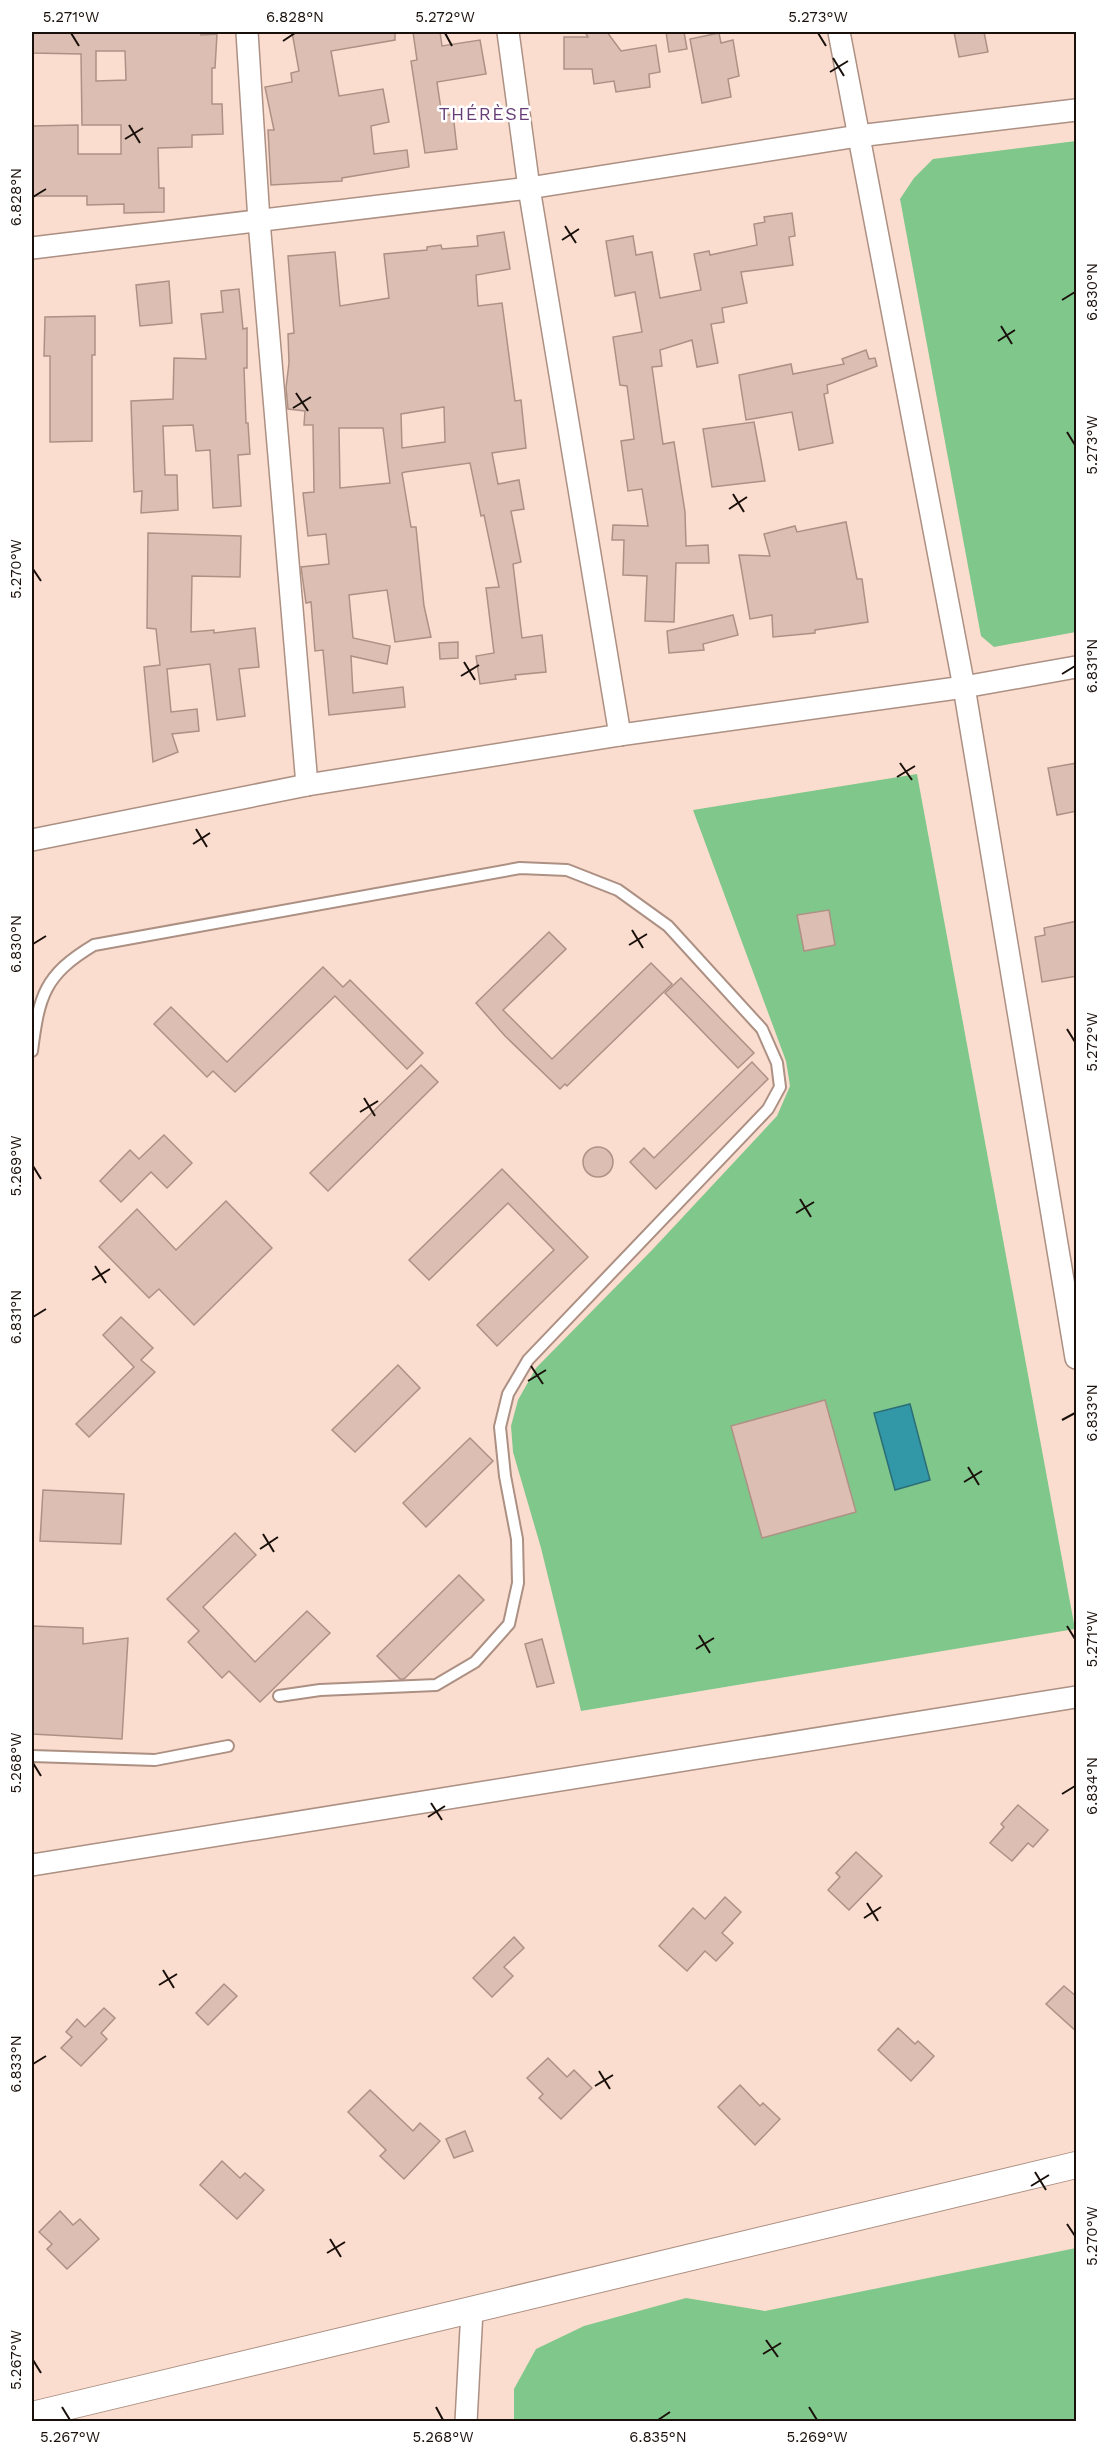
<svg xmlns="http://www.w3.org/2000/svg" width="1108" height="2453" font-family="'Work Sans',sans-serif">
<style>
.green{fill:#80c78b}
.water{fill:#3297a6;stroke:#2b6e78;stroke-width:1.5}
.building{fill:#dcbfb2;stroke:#ae9185;stroke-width:1.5;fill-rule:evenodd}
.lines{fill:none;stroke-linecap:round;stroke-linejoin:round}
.service-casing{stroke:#ac9083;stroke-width:14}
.minor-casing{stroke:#ac9083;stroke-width:24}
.tertiary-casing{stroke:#ac9083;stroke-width:28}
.service{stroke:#fff;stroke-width:10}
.minor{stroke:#fff;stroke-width:21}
.tertiary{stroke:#fff;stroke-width:26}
.ticks{fill:none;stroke:#1a100b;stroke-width:2}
.labels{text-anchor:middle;stroke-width:5;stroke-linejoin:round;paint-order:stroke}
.neighbourhood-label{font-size:18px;letter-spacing:1.5px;fill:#663d75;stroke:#fff}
.neatline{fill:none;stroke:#1a100b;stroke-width:2}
.ticks-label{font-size:15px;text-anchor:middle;fill:#1a100b}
</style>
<rect width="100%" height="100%" fill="#fbddcf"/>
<g class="green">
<path d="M1076 141V632L994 647 981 636 900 199 914 178 933 159Z"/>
<path d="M917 774 1075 1629 581 1711 541 1548 513 1452 511 1426 518 1400 536 1368 653 1249 777 1116 790 1086 786 1061 693 810Z"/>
<path d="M1076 2248V2421H514V2389L536 2349 584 2326 686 2298 765 2311Z"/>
</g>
<path class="water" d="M910 1404 930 1480 895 1490 874 1413Z"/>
<g class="building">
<path d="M32 32H201V35L217 34 215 68H212V104H222L223 134 192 135V147L158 148 159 188H164V212L124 213V204L87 205V196H32V126L78 125V154H121V125H82L81 54 32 53ZM96 51H125L126 80 96 81Z"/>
<path d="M292 32H395V40L331 51 339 96 383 89 389 122 371 126 374 154 407 150 409 167 342 178V181L271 185 268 130H274L265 87 292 82 291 73 299 71Z"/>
<path d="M413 32H440L442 46 480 40 486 74 437 82 442 116 453 114 457 149 425 153 411 61 417 60Z"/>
<path d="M585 32H607L621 51 656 45 660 72 649 74 650 87 616 92 614 81 594 84 592 69H564V37H588Z"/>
<path d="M666 32H684L687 49 669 52Z"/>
<path d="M954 32H984L988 52 959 57Z"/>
<path d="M719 33 721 43 733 40 739 76 728 79 731 97 702 103 690 39Z"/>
<path d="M792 213 795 236 789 237 793 265 741 272 747 303 722 308 724 322 711 324 718 363 697 367 692 340 660 350 662 366 652 367 663 444 674 442 685 512 686 546 708 545 709 563H676L674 622 645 621 647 576 623 575 624 540H612L613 525 648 526 642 489 628 491 621 441 634 439 627 386 620 385 613 337 642 332 635 292 615 296 606 241 633 236 636 255 652 252 660 298 701 290 694 254 709 251 710 255 757 245 754 224 765 222 764 217Z"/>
<path d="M504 232 510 269 476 275 478 306 502 303 515 401 521 400 526 448 492 453 498 484 519 480 524 509 511 511 521 562 513 564 522 638 542 635 546 672 515 675 516 679 480 684 476 656 494 653 486 588 499 587 484 515 481 516 470 463 405 472 402 473 411 527H416L424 606 431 637 395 642 387 590 349 595 353 638 390 646 387 664 351 656 353 693 403 687 405 707 329 715 323 650 315 651 311 602 306 603 301 567 329 564 326 534 308 536 303 493 314 492 313 425H304L305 411 288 409 286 388 289 363 288 334 294 333 288 256 335 252 340 306 389 298 384 254 427 250V247L441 245 442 249 478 246 477 236ZM444 407 445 442 402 448 401 414ZM339 428H383L390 483 340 488Z"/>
<path d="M169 281 172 323 140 326 136 285Z"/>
<path d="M239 289 243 329 247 328V368H244L246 423H248L250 454 238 455 241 506 213 508 210 450 196 451 193 425 163 426 165 475H177L178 510 141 513 142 491 134 492 131 401 173 399 174 358 206 359 201 314 223 312 221 291Z"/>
<path d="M95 316V355H92V441L50 442V356H44L45 317Z"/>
<path d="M866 350 869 359 875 358 877 366 827 385 828 393 824 394 833 443 799 450 792 412 746 420 739 375 791 364 793 374 844 364 842 359Z"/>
<path d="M754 422 765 481 712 487 703 429Z"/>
<path d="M846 522 857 579H862L868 622 815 630V633L773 637 772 615 750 619 739 555 770 556 764 534 795 526 797 532Z"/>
<path d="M148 533 241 536 240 577 192 576 191 632 214 630V633L255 628 259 667 239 669 245 716 217 720 210 664 167 669 171 712 197 709 199 731 172 734 178 752 153 762 144 667 160 665 156 629 147 628Z"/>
<path d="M733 615 738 635 703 644 704 650 669 653 667 631Z"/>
<path d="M458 642V658L440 659 439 643Z"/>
<path d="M1077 763V811L1057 815 1048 768Z"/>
<path d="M829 910 835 945 804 951 797 915Z"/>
<path d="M1077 921V976L1042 982 1035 937 1045 935 1044 928Z"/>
<path d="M549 932 566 949 503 1010 552 1059 651 963 672 984 567 1086 565 1084 560 1089 505 1036 476 1003Z"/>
<path d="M323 967 343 987 350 980 423 1053 407 1069 335 996 235 1092 213 1071 207 1077 154 1024 171 1007 227 1062Z"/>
<path d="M681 978 754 1053 738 1068 665 993Z"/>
<path d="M752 1062 768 1079 656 1189 630 1162 644 1148 654 1158Z"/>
<path d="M421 1065 438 1082 328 1191 310 1173Z"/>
<path d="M164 1135 192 1163 167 1188 151 1172 121 1202 100 1181 130 1150 139 1159Z"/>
<circle cx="598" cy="1162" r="15"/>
<path d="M502 1169 588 1257 497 1346 477 1325 554 1250 508 1203 429 1280 409 1260Z"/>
<path d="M226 1201 272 1248 194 1325 159 1289 149 1298 99 1247 137 1209 176 1250Z"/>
<path d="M121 1317 153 1348 141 1360 155 1372 89 1437 76 1424 134 1367 103 1335Z"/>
<path d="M398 1365 420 1388 355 1452 332 1430Z"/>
<path d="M825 1400 856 1512 762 1538 731 1426Z"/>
<path d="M470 1438 493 1461 426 1527 403 1503Z"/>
<path d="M43 1490 124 1494 121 1544 40 1541Z"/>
<path d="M235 1533 256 1555 203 1607 255 1662 307 1611 330 1633 260 1702 229 1671 222 1678 188 1642 199 1631 167 1599Z"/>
<path d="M459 1575 484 1600 404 1679H400L377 1656Z"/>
<path d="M32 1626 83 1628V1644L128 1638 122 1739 32 1734Z"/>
<path d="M542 1639 554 1683 537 1687 525 1644Z"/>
<path d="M1018 1805 1048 1830 1033 1847 1028 1843 1012 1861 990 1843 1004 1827 1001 1824Z"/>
<path d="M856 1852 882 1876 849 1910 828 1890 840 1877 836 1873Z"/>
<path d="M725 1897 741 1912 722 1933 733 1943 716 1961 705 1951 687 1971 659 1946 693 1908 705 1919Z"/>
<path d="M514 1937 524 1948 504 1967 513 1976 492 1997 473 1978Z"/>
<path d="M224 1984 237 1996 208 2025 196 2013Z"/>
<path d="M1064 1986 1077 1997V2032L1046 2004Z"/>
<path d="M104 2008 115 2018 101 2033 107 2039 81 2066 61 2048 72 2037 66 2032 77 2019 85 2027Z"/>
<path d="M898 2028 915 2044 918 2041 934 2056 911 2081 878 2050Z"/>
<path d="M548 2058 567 2077 574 2070 592 2088 561 2119 539 2098 543 2094 527 2078Z"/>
<path d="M740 2085 760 2106 763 2103 780 2119 755 2145 718 2107Z"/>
<path d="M370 2090 413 2131 420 2123 440 2141 404 2179 380 2156 386 2150 348 2112Z"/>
<path d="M465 2131 473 2151 454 2158 446 2139Z"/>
<path d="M222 2161 240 2178 245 2173 264 2190 237 2219 200 2185Z"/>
<path d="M60 2211 73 2225 80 2219 99 2239 67 2269 47 2249 52 2244 39 2232Z"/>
</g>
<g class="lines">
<g class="service-casing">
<g id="service">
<path d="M32 1051C39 996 44 975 94 945L520 868 567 870 618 890 668 926 762 1029 777 1063 780 1087 768 1109 528 1360 508 1394 500 1427 505 1476 517 1539 518 1583 509 1624 475 1662 436 1685 320 1690 279 1696"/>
<path d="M32 1756 155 1760 228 1746"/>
</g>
</g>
<g class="minor-casing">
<g id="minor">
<path d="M247 32 259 221 307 785"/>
<path d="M508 32 529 188 620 735"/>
<path d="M839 32 964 687 1076 1358"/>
<path d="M32 248 529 188 858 136 1076 110"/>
<path d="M32 840 307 785 620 735 964 687 1076 667"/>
<path d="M32 1865 1076 1697"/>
<path d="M466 2422 472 2310"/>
</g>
</g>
<g class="tertiary-casing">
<path id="tertiary" d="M32 2415 1076 2165"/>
</g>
<use href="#service" class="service"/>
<use href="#minor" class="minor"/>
<use href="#tertiary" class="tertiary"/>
</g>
<path class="ticks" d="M71 33 79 46M445 33 452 46M818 33 826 46M283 41 295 33M833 58 844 76M830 72 848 61M129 125 140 143M125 139 143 128M33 197 46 189M565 226 576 243M562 240 579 229M1062 300 1075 292M1001 326 1012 344M998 341 1015 330M296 393 308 411M293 408 311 397M1067 432 1075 445M733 494 744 512M729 509 747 497M33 569 41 581M464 662 475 680M1062 674 1075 666M461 676 479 665M900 763 912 780M897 777 915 766M196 829 207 847M193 844 210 833M632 930 643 948M33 944 46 936M629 945 647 934M1067 1029 1075 1042M364 1098 375 1116M360 1112 378 1101M33 1166 41 1179M800 1199 811 1217M796 1213 814 1202M95 1266 106 1283M92 1280 110 1269M33 1317 46 1309M531 1366 543 1384M528 1381 546 1370M1062 1420 1075 1413M968 1467 979 1485M964 1482 982 1471M263 1534 274 1552M260 1549 278 1537M1067 1626 1075 1639M699 1635 710 1653M696 1649 714 1638M33 1763 41 1776M1062 1794 1075 1786M431 1803 442 1820M428 1817 445 1806M867 1903 878 1921M864 1918 881 1907M163 1970 174 1988M159 1985 177 1974M33 2064 46 2056M599 2071 610 2089M595 2086 613 2075M1035 2172 1046 2190M1031 2186 1049 2175M1067 2224 1075 2236M330 2239 341 2257M327 2253 345 2242M766 2340 778 2357M763 2354 781 2343M33 2360 41 2373M62 2407 70 2420M436 2407 443 2420M809 2407 817 2420M658 2420 670 2412"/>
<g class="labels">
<g class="neighbourhood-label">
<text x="485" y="120">THÉRÈSE</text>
</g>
</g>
<rect width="1108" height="2453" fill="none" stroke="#ffffff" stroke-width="66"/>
<rect x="33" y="33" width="1042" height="2387" class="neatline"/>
<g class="ticks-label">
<text x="71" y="22">5.271°W</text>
<text x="295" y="22">6.828°N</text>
<text x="445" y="22">5.272°W</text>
<text x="818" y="22">5.273°W</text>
<text transform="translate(16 197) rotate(-90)" y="5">6.828°N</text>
<text transform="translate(1092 292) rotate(-90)" y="5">6.830°N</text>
<text transform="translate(1092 445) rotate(-90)" y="5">5.273°W</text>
<text transform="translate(16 569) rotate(-90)" y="5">5.270°W</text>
<text transform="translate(1092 666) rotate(-90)" y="5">6.831°N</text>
<text transform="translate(16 944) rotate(-90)" y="5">6.830°N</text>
<text transform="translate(1092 1042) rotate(-90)" y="5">5.272°W</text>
<text transform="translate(16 1166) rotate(-90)" y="5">5.269°W</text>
<text transform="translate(16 1317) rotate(-90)" y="5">6.831°N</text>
<text transform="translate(1092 1413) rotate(-90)" y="5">6.833°N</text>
<text transform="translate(1092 1639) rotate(-90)" y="5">5.271°W</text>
<text transform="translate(16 1763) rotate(-90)" y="5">5.268°W</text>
<text transform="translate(1092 1786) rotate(-90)" y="5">6.834°N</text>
<text transform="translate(16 2064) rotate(-90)" y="5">6.833°N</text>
<text transform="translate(1092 2236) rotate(-90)" y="5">5.270°W</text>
<text transform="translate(16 2360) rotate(-90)" y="5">5.267°W</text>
<text x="70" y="2442">5.267°W</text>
<text x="443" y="2442">5.268°W</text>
<text x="658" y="2442">6.835°N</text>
<text x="817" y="2442">5.269°W</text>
</g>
</svg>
